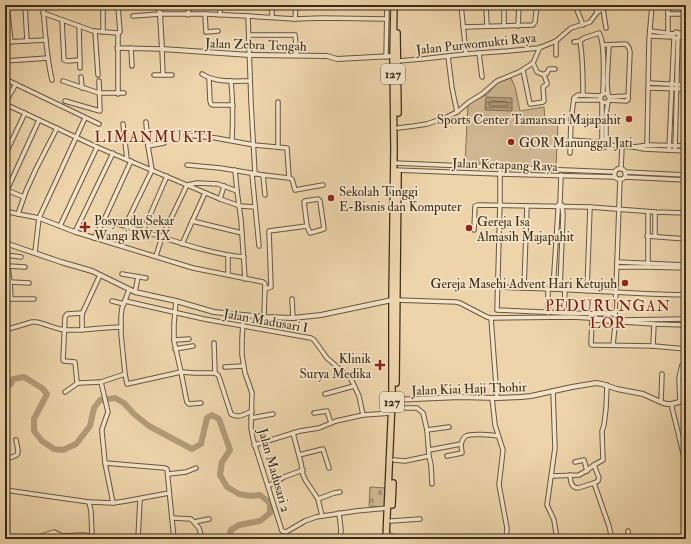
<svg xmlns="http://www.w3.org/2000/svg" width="691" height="544" font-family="'IM FELL Double Pica',serif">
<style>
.green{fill:#cfb792;stroke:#867256}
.cemetery{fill:url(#cemetery-stones);stroke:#867256}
.water{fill:url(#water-rules);stroke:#826f53}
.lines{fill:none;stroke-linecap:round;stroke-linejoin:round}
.shore{stroke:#766449;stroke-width:1}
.river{stroke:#b19b79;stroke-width:6}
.minor-casing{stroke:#68563e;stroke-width:5.5}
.tertiary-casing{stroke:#68563e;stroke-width:6}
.primary-casing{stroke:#3c2c19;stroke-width:8}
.minor{stroke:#f3e3c8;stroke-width:3.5}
.tertiary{stroke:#f3e3c8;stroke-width:4}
.primary{stroke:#edd4ab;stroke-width:5.5}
.poi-dot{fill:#8f2418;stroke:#f3e3c8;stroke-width:1.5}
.labels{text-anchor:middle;stroke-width:3.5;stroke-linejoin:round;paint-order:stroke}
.shield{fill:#f3e3c8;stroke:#73634e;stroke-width:1}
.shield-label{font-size:12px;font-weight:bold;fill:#3c2c19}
.street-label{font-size:13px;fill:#3c2c19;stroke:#f3e3c8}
.poi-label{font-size:13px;fill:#3c2c19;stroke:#f3e3c8;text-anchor:start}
.quarter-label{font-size:15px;letter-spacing:1px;fill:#7a1f14;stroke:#f3e3c8}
</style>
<defs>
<pattern id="cemetery-stones" width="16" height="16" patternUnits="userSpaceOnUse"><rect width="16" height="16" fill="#cfb792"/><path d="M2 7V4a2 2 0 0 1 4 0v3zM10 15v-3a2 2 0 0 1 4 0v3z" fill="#a99576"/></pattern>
<pattern id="water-rules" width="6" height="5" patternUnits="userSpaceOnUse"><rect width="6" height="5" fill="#b19b79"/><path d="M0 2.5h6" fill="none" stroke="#917f62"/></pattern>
</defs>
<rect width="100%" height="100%" fill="#edd4ab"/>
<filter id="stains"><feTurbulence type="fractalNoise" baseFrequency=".005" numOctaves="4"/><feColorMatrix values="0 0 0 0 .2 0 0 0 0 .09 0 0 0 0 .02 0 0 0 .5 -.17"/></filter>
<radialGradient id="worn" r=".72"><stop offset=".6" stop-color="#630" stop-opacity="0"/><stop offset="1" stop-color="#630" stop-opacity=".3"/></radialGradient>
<path class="green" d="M511 78 515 87 520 111 544 107 545 121 558 122 556 167 465 162 468 104 488 94 498 81Z"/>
<path class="cemetery" d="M370 487 386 488 385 507 369 506Z"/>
<path class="water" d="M486 97 512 98V111L485 110Z"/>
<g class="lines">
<path class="shore" d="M491 101 507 102 508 103V105L506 106H491L489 105V103Z"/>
<path class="river" d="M5 388 11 384 13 379 24 377 42 388 47 394 34 419V431L42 441 54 449 63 450 76 444 90 426 94 408 100 400 115 398 124 403 134 414 149 426 192 449 201 444 207 418 212 415 219 419 230 450 222 462 220 475 227 487 239 494 250 496 260 495 270 503V513L260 521 239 525 231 530 228 539"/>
<g class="minor-casing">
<g id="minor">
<path d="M7 5 11 42"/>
<path d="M25 5 27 41"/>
<path d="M43 5C45 30 46 55 52 80"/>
<path d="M103 5V32"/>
<path d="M220 5V15"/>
<path d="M461 5 466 54"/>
<path d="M486 5 487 26"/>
<path d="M504 5V25"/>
<path d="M575 5 583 25"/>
<path d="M594 5 597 12"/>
<path d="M603 9 606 28"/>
<path d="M43 13 93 31 118 33"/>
<path d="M205 14 206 32 218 31"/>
<path d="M668 14H686"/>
<path d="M685 14V5"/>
<path d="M188 15 189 5"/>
<path d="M133 16 160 14H205L248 16 295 19 322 18 387 19"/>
<path d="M248 16 251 102 255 174"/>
<path d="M272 17V5"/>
<path d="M295 19 296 5"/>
<path d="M62 20 64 60 67 61 80 60"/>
<path d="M79 26 80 68"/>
<path d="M518 26 519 5"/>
<path d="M463 27 533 25 535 22 537 5"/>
<path d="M95 31 98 75"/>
<path d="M650 31 674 34 676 32 679 34V37L677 38H674L673 36 674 34"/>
<path d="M668 33V5"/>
<path d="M678 33H686"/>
<path d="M249 35H295L297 55"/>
<path d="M650 36 673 37"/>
<path d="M679 37H686"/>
<path d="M556 41V55"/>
<path d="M580 41C583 59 583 77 583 95"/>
<path d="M5 42 46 40"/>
<path d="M574 42 580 41 584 38 599 33C606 44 603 80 603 94"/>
<path d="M603 45 626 44 629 48 630 52 628 100 626 101 609 100"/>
<path d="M117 48 162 49 163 75H154"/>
<path d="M131 48 132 66"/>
<path d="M479 53 482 77"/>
<path d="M448 56 452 88 457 112"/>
<path d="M386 57 387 5"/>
<path d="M5 61 48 58"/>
<path d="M398 61 422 59 466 54 508 51 539 48 556 41 571 28 590 22 596 14 601 9 609 6 616 5"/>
<path d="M523 70 530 104H531L543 102 544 101 543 87 547 84V83L544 75 537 72 533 63"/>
<path d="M202 74C216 83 235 81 250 81"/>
<path d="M544 74 547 73 549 69H555"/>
<path d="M163 75H172"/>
<path d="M81 77 82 88"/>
<path d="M5 79 99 124"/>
<path d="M209 79 210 101 211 104 213 105H233"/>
<path d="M63 81 99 93H124"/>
<path d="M231 81C233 101 233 120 232 140"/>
<path d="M649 83 686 85"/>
<path d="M649 88 686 89"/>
<circle cx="605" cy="98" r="4.5"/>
<path d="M118 94V33L120 32 118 7 122 5"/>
<path d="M608 96 607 82 609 45"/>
<path d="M609 97 628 96"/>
<path d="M574 100H600"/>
<path d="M65 101 100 111 99 81"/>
<path d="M5 104 97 147 220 199 240 206 255 207"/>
<path d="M5 105 10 94 16 84"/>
<path d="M571 120 602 121"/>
<path d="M146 122 148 146 152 170"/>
<path d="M123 124 127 159"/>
<path d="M398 128 414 126 427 124 447 117 457 112 469 102 482 94 497 81 519 72 530 65 533 63 540 47"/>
<path d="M186 135 216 138 254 145 287 148 289 178"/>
<path d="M570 140 599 142"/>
<path d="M602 140V102"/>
<path d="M606 142V114L608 102"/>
<path d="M570 144 599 146"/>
<path d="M606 145V142L603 140 600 141 598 143 599 146 603 148 605 147 606 145 622 146 621 169"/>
<path d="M647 145 649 40 652 5"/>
<path d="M148 146 164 143"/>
<path d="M622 146 633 147 650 145 686 146"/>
<path d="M278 147V102"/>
<path d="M634 147 644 149 686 151"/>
<path d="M669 150 674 38"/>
<path d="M675 150 678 38"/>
<path d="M570 153 571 120 574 98 578 95 601 96"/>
<path d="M5 155 25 113"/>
<path d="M394 163 615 172"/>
<path d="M187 165 220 168 263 175 289 178 292 179 295 190 323 185"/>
<path d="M500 167V202L497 310 564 313 615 314"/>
<circle cx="620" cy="174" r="5.5"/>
<path d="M235 170 237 191 241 220 245 279"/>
<path d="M394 170 500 174 615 177"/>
<path d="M625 172 686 175"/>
<path d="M252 174 259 246"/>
<path d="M263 175 265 195"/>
<path d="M625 177 686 180"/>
<path d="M6 190 24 197"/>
<path d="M7 190 39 120"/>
<path d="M220 199 224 186"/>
<path d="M318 199 320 201 324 229 310 233 307 226 304 202 305 201Z"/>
<path d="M5 211 18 214 39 218 75 232 193 268 263 282 265 284 264 317"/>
<path d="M18 214 26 191 36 169 57 128"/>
<path d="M104 220C118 224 132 228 146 232 178 242 210 254 244 257"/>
<path d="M192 221 242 233"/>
<path d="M60 226 97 147"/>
<path d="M125 226 152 170"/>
<path d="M474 230 475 206 478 205 590 207 655 212 686 213"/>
<path d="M143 231 167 176"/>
<path d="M75 232 113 153"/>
<path d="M647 236 686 239"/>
<path d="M655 236V212"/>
<path d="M94 238 104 220 131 161"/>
<path d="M8 243 6 252 10 282 11 299"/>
<path d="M182 244 205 193"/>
<path d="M35 252 39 218 85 118"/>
<path d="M6 255 21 257"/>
<path d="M156 256 162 237 187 185 197 183 218 184 237 191"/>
<path d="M617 262 686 265"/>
<path d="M648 264V212"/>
<path d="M8 266 25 267"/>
<path d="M617 267H648L686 268"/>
<path d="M122 274 146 278"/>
<path d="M228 275V256"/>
<path d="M10 282 29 283"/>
<path d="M497 287 553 289 652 294 686 295"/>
<path d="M524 288 527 206"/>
<path d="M265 289 271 287 269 231 307 226"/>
<path d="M553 289 558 211V206L560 203 561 175"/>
<path d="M560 289 563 215 562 205"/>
<path d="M129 290 122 308 121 316V334L125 374 127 384 181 372 195 373H215L218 375 219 377 231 414C238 419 245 414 252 411"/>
<path d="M587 291 590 207"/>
<path d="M135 292 138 277"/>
<path d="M5 299H34"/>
<path d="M292 299 293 318"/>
<path d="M396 300 456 302 460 303 487 317 491 318 572 317 623 320 686 319"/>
<path d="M112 301 124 304"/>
<path d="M125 301 204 319 311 338 314 340 327 358 351 379 359 396 363 415"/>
<path d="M176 301 174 324V341L181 372 186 398 187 402 189 404 201 403"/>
<path d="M82 313 68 314H67L65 317 63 360 64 361 75 362 77 382 79 383 101 382 125 374"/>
<path d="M548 313V289"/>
<path d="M564 313 565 289"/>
<path d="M245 315 243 323 242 339V355L245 373 252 393 251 428 253 439 282 531 286 532 305 521 316 517 356 511 388 508"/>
<path d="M615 315 620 179"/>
<path d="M491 318 497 398"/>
<path d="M685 325 654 324 593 320 592 321 591 344 592 345 653 346 686 349"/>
<path d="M5 330 32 322H36C47 324 57 330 67 330 85 331 103 327 121 327"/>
<path d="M82 330V314L100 275"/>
<path d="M174 340 189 339"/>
<path d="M214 343 215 373"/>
<path d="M613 345 615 326 617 321"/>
<path d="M653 346 654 324"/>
<path d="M175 349 193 346"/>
<path d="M225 367 243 366"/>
<path d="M101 382 108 412 102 429V432L105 463 113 503"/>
<path d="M553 391 555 448 547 505 554 520 557 539"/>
<path d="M65 392 78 383"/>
<path d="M325 394 354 386"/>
<path d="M492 398 495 425 503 450 499 485 507 528 506 539"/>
<path d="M661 402 662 374"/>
<path d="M680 402 679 378 682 365"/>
<path d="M672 404V408L686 465"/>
<path d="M395 408H417L423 413 427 430 429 456 431 465 432 484"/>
<path d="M314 413 327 411 331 423"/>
<path d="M251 418 273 414"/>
<path d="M427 430 449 427"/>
<path d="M293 433 301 463 303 475 306 481 318 499 322 516"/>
<path d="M461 444C462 442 463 437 466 436 471 433 492 435 498 436"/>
<path d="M254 445 300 431 319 428 336 421 363 415 392 413"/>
<path d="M429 450 461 444 462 453 447 456"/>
<path d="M299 455 323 449 329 468"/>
<path d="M5 459C21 455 19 455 16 440"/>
<path d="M394 460 405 461 429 456"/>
<path d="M575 462 584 460 587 471"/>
<path d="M105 463 165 468 167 469 174 539"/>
<path d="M594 465 599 478 598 481 594 483 609 526 612 539"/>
<path d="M168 474 186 472 196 468"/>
<path d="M570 475C571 481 570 487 578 488L594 483"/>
<path d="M552 476 579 475 586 471 594 465 603 460 602 431 604 425 606 408 607 385"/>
<path d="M268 486 284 477 303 470"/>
<path d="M5 490 89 502 113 503 126 501 169 493"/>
<path d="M318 499 334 493 340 492"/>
<path d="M89 502 91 511 92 536"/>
<path d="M339 513 341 530 340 539"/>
<path d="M172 518 191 519 199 528 202 539"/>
<path d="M391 521 420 519"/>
<path d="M194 522 209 519"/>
<path d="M628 531 629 539"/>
<path d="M390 535 393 536 394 539"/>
<path d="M33 539 54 532 62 536 82 535 92 536 99 539"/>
<path d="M138 539 140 499"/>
</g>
</g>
<g class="tertiary-casing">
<g id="tertiary">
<path d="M158 5 160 14 162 49 250 55 327 56 337 59 393 56"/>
<path d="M5 243 61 262 92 271 135 292 176 301 214 312 264 317 293 318 321 315 392 300"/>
<path d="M392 400 460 397 497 398 521 397 531 396 572 387 596 383 602 384 617 389 643 394 663 403 667 404H672L686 400"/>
</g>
</g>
<g class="primary-casing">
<g id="primary">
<path d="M397 33 398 113"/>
<path d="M396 383 398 173"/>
<path d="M392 505 393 483"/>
<path d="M386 539 392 400V300L394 149 393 56 394 5"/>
</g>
</g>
<use href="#minor" class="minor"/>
<use href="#tertiary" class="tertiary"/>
<use href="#primary" class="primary"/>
</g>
<g class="poi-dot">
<circle cx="629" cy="119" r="4"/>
<circle cx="511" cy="142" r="4"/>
<circle cx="331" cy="198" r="4"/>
<path d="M83 221h4v4h4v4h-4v4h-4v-4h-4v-4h4z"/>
<circle cx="469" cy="228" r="4"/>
<circle cx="625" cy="283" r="4"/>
<path d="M378 359h4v4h4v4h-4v4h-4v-4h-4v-4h4z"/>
</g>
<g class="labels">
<g class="shield">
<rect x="381" y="64" width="24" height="20" rx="3"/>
<rect x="380" y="392" width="24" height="20" rx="3"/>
</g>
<g class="shield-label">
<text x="393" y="78">127</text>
<text x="392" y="406">127</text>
</g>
<g class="street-label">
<text transform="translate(476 43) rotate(-6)" y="5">Jalan Purwomukti Raya</text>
<text transform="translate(256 44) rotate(2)" y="5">Jalan Zebra Tengah</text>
<text transform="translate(505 164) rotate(2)" y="5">Jalan Ketapang Raya</text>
<text transform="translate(266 320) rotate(10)" y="5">Jalan Madusari I</text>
<text transform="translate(469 388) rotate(-2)" y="5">Jalan Kiai Haji Thohir</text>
<text transform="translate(275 470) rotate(74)" y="5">Jalan Madusari 2</text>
</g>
<g class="poi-label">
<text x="621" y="124" text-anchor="end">Sports Center Tamansari Majapahit</text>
<text x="519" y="147">GOR Manunggal Jati</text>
<text x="339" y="196">Sekolah Tinggi<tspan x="339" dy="15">E-Bisnis dan Komputer</tspan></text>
<text x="94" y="225">Posyandu Sekar<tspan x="94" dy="15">Wangi RW IX</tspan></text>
<text x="477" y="226">Gereja Isa<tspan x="477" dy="15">Almasih Majapahit</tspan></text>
<text x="617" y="288" text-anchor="end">Gereja Masehi Advent Hari Ketujuh</text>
<text x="371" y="363" text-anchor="end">Klinik<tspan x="371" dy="15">Surya Medika</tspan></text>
</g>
<g class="quarter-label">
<text x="154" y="142">LIMANMUKTI</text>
<text x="608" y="311">PEDURUNGAN<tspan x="608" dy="17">LOR</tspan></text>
</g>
</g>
<rect width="691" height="544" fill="none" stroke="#edd4ab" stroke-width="20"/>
<rect x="6" y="6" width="679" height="532" fill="none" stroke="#3c2c19" stroke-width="2"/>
<rect x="10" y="10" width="671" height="524" fill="none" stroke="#3c2c19"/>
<rect width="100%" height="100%" filter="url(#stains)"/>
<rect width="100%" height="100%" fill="url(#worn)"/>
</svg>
